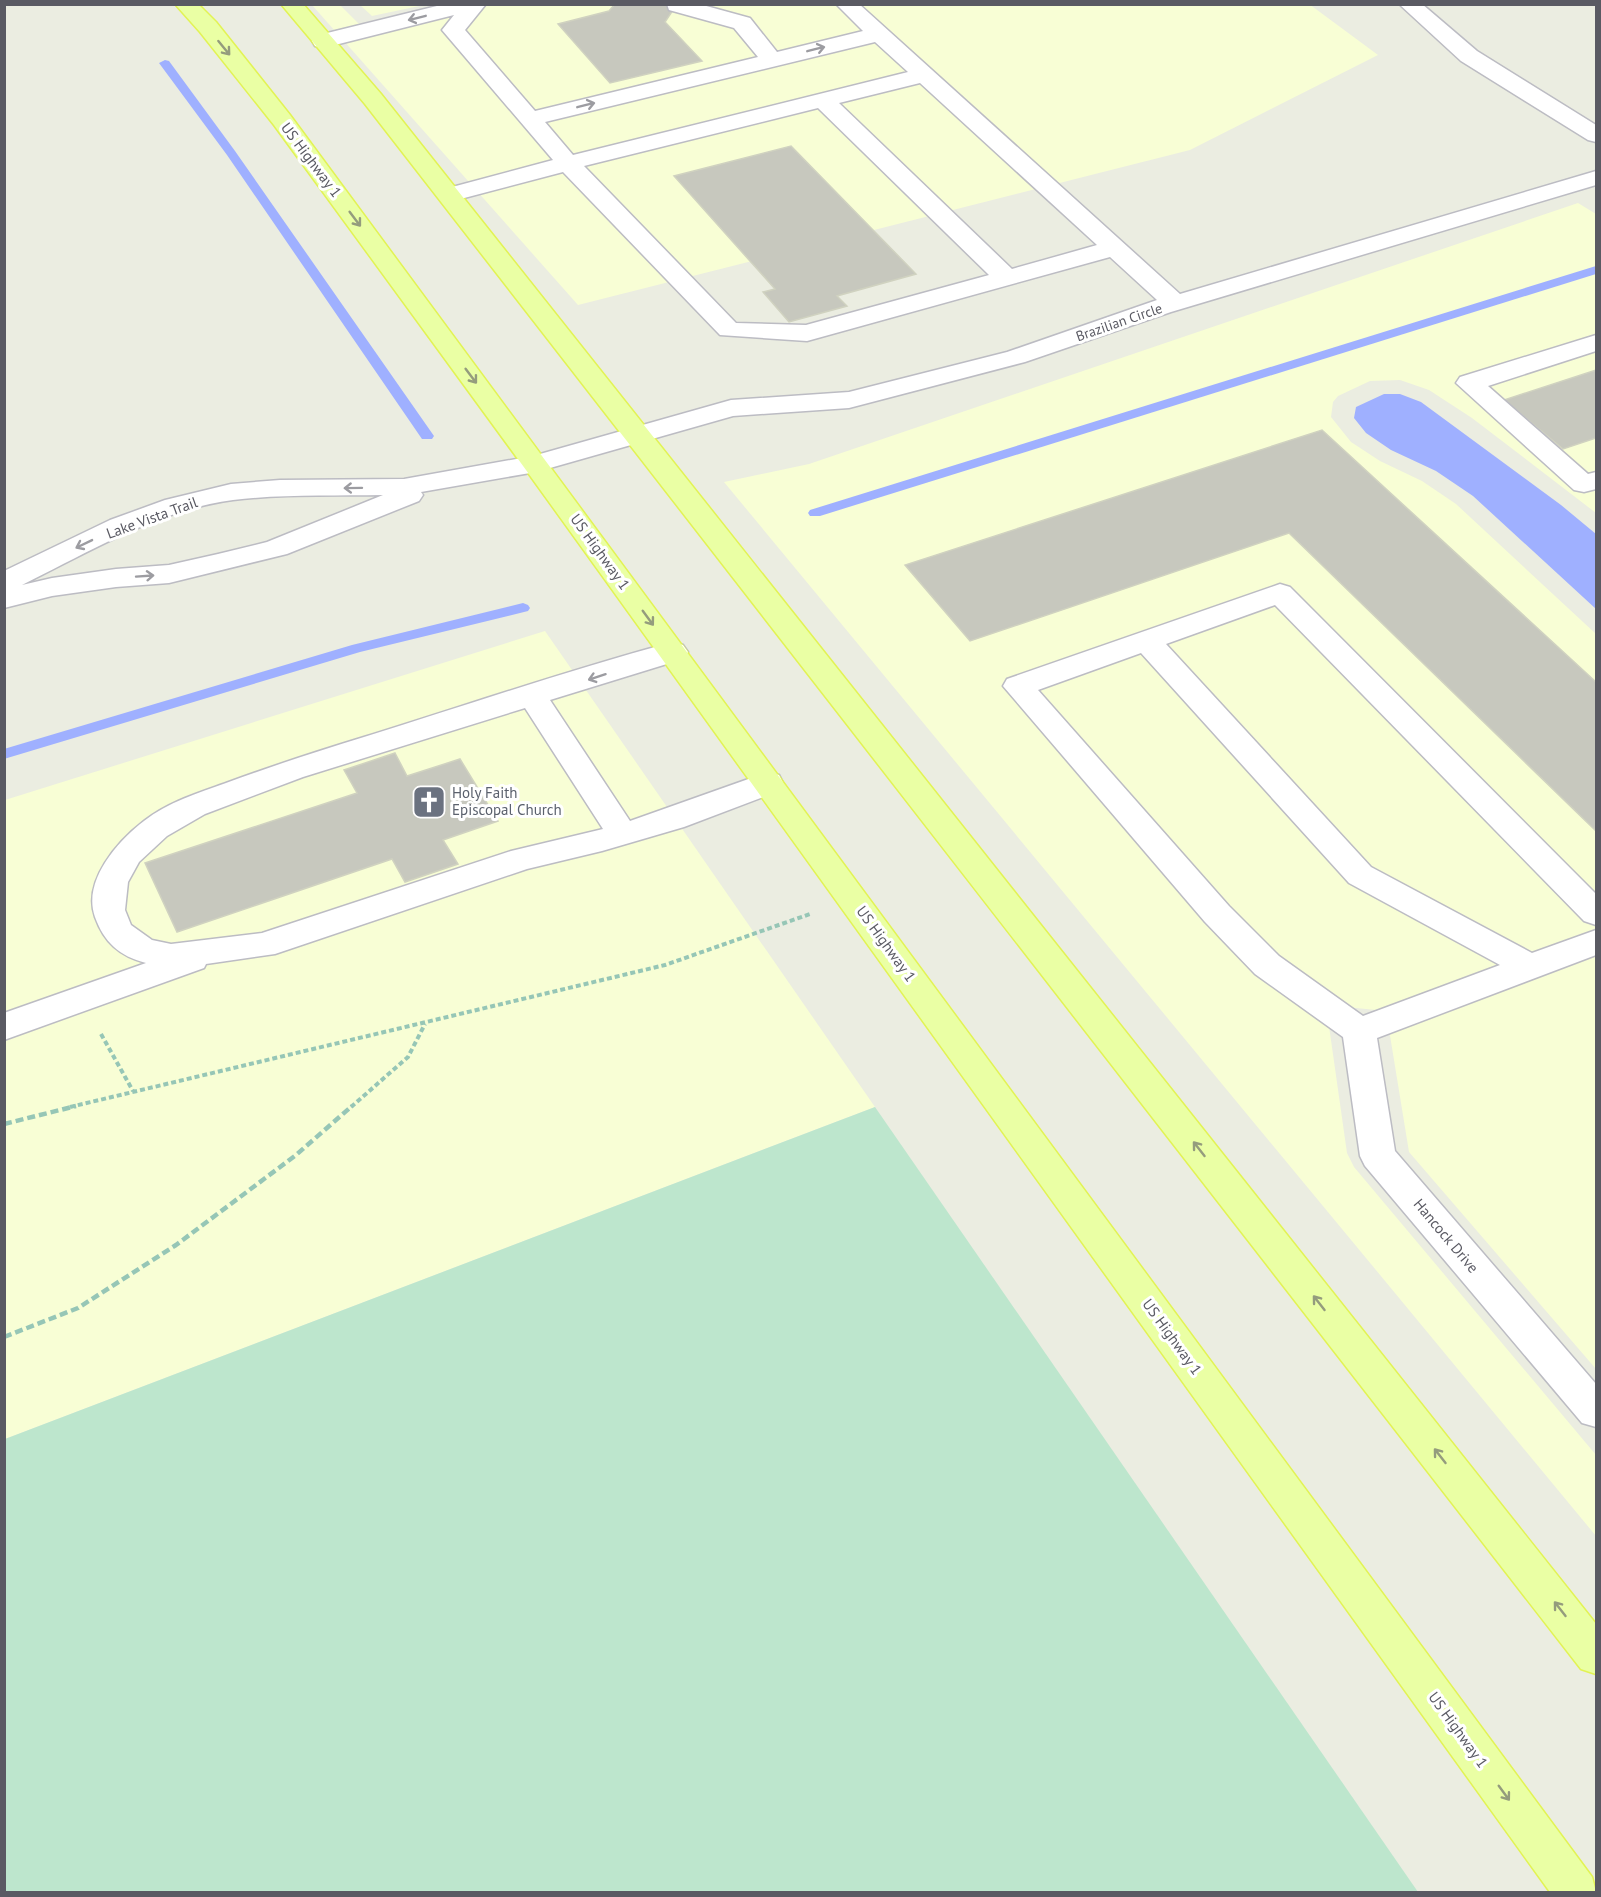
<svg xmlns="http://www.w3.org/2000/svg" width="1601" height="1897" font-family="'PT Sans',sans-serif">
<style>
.commercial{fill:#f8fed5}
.green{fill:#bde6cd}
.water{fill:#9fb0ff}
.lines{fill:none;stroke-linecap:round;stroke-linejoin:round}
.stream{fill:#9fb0ff;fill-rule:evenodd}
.building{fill:#c7c8be;stroke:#d0d2c0;stroke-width:1.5}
.minor-casing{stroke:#bcbcc3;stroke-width:3}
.major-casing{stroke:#e2f354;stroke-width:3}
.path-far1{stroke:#96c6b6;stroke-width:4;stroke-dasharray:5 3;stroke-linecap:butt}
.path{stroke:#96c6b6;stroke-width:4.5;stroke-dasharray:8 4;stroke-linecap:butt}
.minor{fill:#fff;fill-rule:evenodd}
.major{fill:#eaffa4;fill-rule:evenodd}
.oneway{stroke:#9c9ca1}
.oneway2{stroke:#949c7d}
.labels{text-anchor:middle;stroke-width:6;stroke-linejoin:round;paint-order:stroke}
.far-street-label{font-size:14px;fill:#5a5a63;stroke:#fff}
.street-label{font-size:15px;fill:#5a5a63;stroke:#fff}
.worship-label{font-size:15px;fill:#5b616d;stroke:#fff;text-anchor:start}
</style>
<rect width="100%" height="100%" fill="#ebede1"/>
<g class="commercial">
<path d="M468 4H1309L1378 55 1190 150 578 305 312 5H340L358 23 368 26Z"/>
<path d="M360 5H424L372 16Z"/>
<path d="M1578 203 1596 214V513L1472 418 1429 390 1400 380 1370 381 1338 396 1333 402 1331 417 1351 442 1380 461 1422 481 1456 504 1596 634V1369L1409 1152 1386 1011 1326 1005 1347 1153 1354 1167 1596 1455V1536L724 482 809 464Z"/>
<path d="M545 631 875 1107 5 1439V800Z"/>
</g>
<path class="green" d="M875 1107 1418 1892H5V1439Z"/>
<path class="water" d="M1384 394H1400L1421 402 1561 505 1596 534V609L1473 496 1436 471 1391 450 1366 433 1354 418 1356 407Z"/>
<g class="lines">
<g class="stream">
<path d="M165 60 169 61 235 151 434 436 432 439H422L227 155 159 63Z"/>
<path d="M1596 266V274L820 516H810L808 513 810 510Z"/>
<path d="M523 603 528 605 530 608 528 611 360 652 4 759V749L352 645Z"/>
</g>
</g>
<g class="building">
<path d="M615 4H677L665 22 702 61 610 83 558 24 609 11Z"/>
<path d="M791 146 916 274 837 296 847 306 789 322 763 292 775 289 674 176Z"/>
<path d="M1596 370V438L1563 449 1504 400Z"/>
<path d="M1322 430 1596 682V831L1289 533 970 641 905 565Z"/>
<path d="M395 753 407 776 460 759 498 821 443 840 458 864 405 882 392 859 177 932 145 863 357 793 344 770Z"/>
</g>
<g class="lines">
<g class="minor-casing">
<g id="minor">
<path d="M445 4H486L465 30 535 111 758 57 734 28 669 10 667 4H699L750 18 777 52 863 31 836 4H859L1180 294 1596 171V185L1171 312 1025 362 849 408 733 416 536 472 421 492 423 495 419 501 287 554 169 583 116 587 52 596 4 608V571L110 520 165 500 231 484 280 480 404 479 533 456 731 400 849 392 1007 352 1157 300 1110 257 807 341 720 335 563 172 449 202 441 200 437 195 441 190 553 160 442 30 454 15 323 48 315 46 312 41 315 36ZM875 42 908 72 573 155 545 122ZM920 83 1097 245 1012 269 839 103ZM818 108 989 275 806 325 736 323 584 166ZM383 495 267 542 218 554 169 565 116 569 52 578 22 585C89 552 158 510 233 500 283 494 333 496 383 495Z"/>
<path d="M1399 4H1422L1477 51 1596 125V142L1588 140 1461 61Z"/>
<path d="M1596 335V351L1488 386 1588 474 1596 472V489L1584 492 1574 490 1456 383 1460 377Z"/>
<path d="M1280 584 1290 587 1596 894V925L1584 921 1275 605 1166 644 1371 867 1532 953 1596 930V955L1377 1038 1395 1151 1596 1384V1427L1582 1423 1365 1166 1360 1156 1343 1037 1255 974 1205 922 1003 686 1007 679ZM1141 653 1349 883 1500 965 1363 1016 1279 956 1229 906 1038 690Z"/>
<path d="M673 642 683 645 688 652 683 659 550 700 630 821 768 772 779 775 783 783 779 791 684 827 602 851 527 869 275 954 206 964 204 968 4 1040V1013L146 963C119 956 104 942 95 917 82 881 118 841 144 821 168 802 198 793 226 783 272 766 318 751 364 737 467 705 569 670 673 642ZM525 708 603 829 511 851 262 933 171 944 152 940 131 925 125 910 128 882 139 862 167 836 205 814 303 777Z"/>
</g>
</g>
<g class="major-casing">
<g id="major">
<path d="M175 4H198L216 22 290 115 1592 1877 1596 1892H1550L526 470 274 125 200 32Z"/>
<path d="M281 4H303L381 94 1596 1624V1674L1581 1669 365 104Z"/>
</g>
</g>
<g class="path-far1">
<path d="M101 1034 133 1091"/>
<path d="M70 1107 665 965 810 914"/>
<path d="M351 1107 408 1057 425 1024"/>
</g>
<g class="path">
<path d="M4 1124 76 1106"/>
<path d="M4 1337 78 1308 176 1245 296 1155 352 1106"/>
</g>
<use href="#minor" class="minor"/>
<use href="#major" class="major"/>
</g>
<defs><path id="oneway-shaft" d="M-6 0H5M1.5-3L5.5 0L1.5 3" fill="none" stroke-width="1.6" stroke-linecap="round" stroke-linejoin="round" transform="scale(1.5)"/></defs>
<g class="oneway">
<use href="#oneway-shaft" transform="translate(417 18) rotate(166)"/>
<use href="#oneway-shaft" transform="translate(816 49) rotate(-14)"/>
<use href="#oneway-shaft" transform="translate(586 105) rotate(-14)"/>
<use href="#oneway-shaft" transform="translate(353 488) rotate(179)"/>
<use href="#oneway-shaft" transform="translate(84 544) rotate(154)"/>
<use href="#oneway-shaft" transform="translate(145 576) rotate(-4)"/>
<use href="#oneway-shaft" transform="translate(597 677) rotate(162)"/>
</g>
<g class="oneway2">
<use href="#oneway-shaft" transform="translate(224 48) rotate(51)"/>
<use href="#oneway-shaft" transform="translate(355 219) rotate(53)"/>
<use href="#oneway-shaft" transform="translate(471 376) rotate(53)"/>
<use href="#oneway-shaft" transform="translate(648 618) rotate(54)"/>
<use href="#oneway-shaft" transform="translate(1199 1149) rotate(-128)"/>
<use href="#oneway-shaft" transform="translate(1319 1303) rotate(-128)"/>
<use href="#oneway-shaft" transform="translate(1440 1456) rotate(-128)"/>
<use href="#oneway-shaft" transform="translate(1560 1609) rotate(-128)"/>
<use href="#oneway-shaft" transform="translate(1504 1793) rotate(54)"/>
</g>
<defs>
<g id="church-square" transform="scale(1.725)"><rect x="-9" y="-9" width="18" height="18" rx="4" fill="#6b7280" stroke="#fff"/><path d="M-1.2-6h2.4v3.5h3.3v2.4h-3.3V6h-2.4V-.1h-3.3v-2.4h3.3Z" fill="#fff"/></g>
</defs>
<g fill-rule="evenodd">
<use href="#church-square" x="429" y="802"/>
</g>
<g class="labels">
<g class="far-street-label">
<text transform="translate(1119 322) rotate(-19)" y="5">Brazilian Circle</text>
</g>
<g class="street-label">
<text transform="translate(311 160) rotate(53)" y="5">US Highway 1</text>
<text transform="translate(152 518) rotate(-20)" y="5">Lake Vista Trail</text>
<text transform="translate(600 552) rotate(54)" y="5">US Highway 1</text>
<text transform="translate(886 944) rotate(54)" y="5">US Highway 1</text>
<text transform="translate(1446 1236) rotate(50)" y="5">Hancock Drive</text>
<text transform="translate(1172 1337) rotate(54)" y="5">US Highway 1</text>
<text transform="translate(1458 1730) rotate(54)" y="5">US Highway 1</text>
</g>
<g class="worship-label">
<text x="452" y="798">Holy Faith<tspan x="452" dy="17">Episcopal Church</tspan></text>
</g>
</g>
<rect width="1601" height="1897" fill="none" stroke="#5a5a63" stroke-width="12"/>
</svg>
